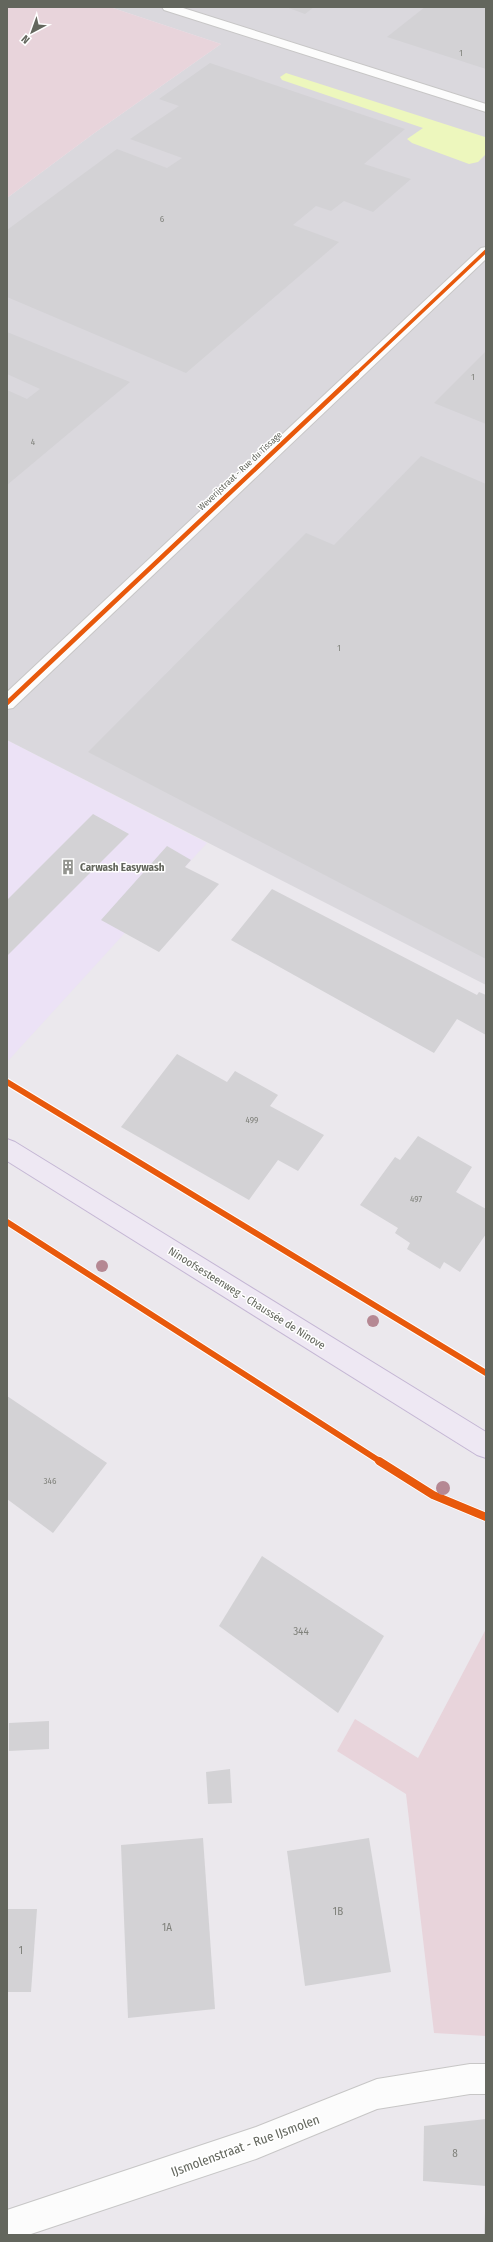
<svg xmlns="http://www.w3.org/2000/svg" width="493" height="2242" font-family="'Fira Sans Condensed',sans-serif">
<style>
.commercial{fill:#ece2f6}
.industrial{fill:#dad8dd}
.green{fill:#e8d4db}
.water{fill:#edf7bd}
.building{fill:#d3d2d5}
.lines{fill:none;stroke-linecap:round;stroke-linejoin:round}
.minor-casing{stroke:#c7c6c6;stroke-width:2}
.primary-casing{stroke:#c4b6d4;stroke-width:2}
.minor{fill:#fcfcfc;fill-rule:evenodd}
.primary{fill:#eee8f3;fill-rule:evenodd}
.cycleway-far3-casing{stroke:#fff;stroke-width:5}
.cycleway-far2-casing{stroke:#fff;stroke-width:6}
.cycleway-far1-casing{stroke:#fff;stroke-width:8}
.cycleway-casing{stroke:#fff;stroke-width:10}
.cycleway-far3{stroke:#e8590c;stroke-width:3.5}
.cycleway-far2{stroke:#e8590c;stroke-width:4.5}
.cycleway-far1{stroke:#e8590c;stroke-width:6}
.cycleway{stroke:#e8590c;stroke-width:8}
.tree{fill:#b58893}
.labels{text-anchor:middle;stroke-width:3;stroke-linejoin:round;paint-order:stroke}
.number-label{font-size:9px;fill:#80827c}
.far-street-label{font-size:9px;fill:#63665d;stroke:#fff}
.poi-label{font-size:11px;font-weight:bold;fill:#63665d;stroke:#fff;text-anchor:start}
.street-label{font-size:11px;fill:#63665d;stroke:#fff}
.near-number-label{font-size:11px;fill:#80827c}
.near-street-label{font-size:13px;fill:#63665d;stroke:#fff}
</style>
<rect width="100%" height="100%" fill="#ebe8ed"/>
<path class="commercial" d="M7 740 207 843 7 1062Z"/>
<path class="industrial" d="M110 7H486V985L7 740V198L93 134 221 44Z"/>
<g class="green">
<path d="M7 7H110L221 44 93 134 7 198Z"/>
<path d="M486 1629V2036L434 2033 406 1794 337 1751 355 1719 418 1758Z"/>
</g>
<path class="water" d="M286 73 485 137 486 154 478 162 469 164 412 143 407 139 423 128 282 80 280 77Z"/>
<g class="building">
<path d="M286 7H314L305 14Z"/>
<path d="M425 7H486V69L387 37Z"/>
<path d="M210 63 405 129 364 164 411 179 373 212 344 201 331 211 316 206 293 225 339 242 186 373 7 297V230L117 149 167 168 182 158 130 139 179 106 159 99Z"/>
<path d="M7 332 130 382 7 485V390L27 399 40 389 7 374Z"/>
<path d="M486 351V424L434 403Z"/>
<path d="M421 456 486 484V959L88 752 306 533 334 545Z"/>
<path d="M93 814 129 834 7 956V900Z"/>
<path d="M167 846 191 860 185 867 219 884 159 952 101 920Z"/>
<path d="M272 889 477 995 479 992 486 995V1035L457 1019 434 1053 231 940Z"/>
<path d="M177 1054 227 1082 235 1071 278 1095 270 1106 324 1135 298 1171 278 1160 249 1200 121 1127Z"/>
<path d="M418 1136 472 1167 456 1192 486 1209V1234L460 1272 444 1262 440 1269 407 1249 410 1243 395 1233 398 1228 360 1205 395 1157 400 1160Z"/>
<path d="M7 1396 107 1463 53 1533 7 1499Z"/>
<path d="M262 1556 384 1636 338 1713 219 1626Z"/>
<path d="M49 1721V1749L9 1751V1723Z"/>
<path d="M230 1769 232 1803 208 1804 206 1772Z"/>
<path d="M203 1838 215 2009 128 2018 121 1845Z"/>
<path d="M369 1838 391 1972 305 1986 287 1851Z"/>
<path d="M7 1909H37L31 1992H7Z"/>
<path d="M486 2119V2186L423 2181 424 2126Z"/>
<path d="M485 2212H486V2235H484Z"/>
</g>
<g class="lines">
<g class="minor-casing">
<g id="minor">
<path d="M162 7H180L486 104V112L164 10Z"/>
<path d="M486 247V259L13 708 7 709V692L481 248Z"/>
<path d="M470 2064H486V2094H470L377 2109 256 2159 28 2235H7V2210L256 2127 377 2079Z"/>
</g>
</g>
<g class="primary-casing">
<path id="primary" d="M7 1139 15 1142 486 1432V1458L477 1455 7 1161Z"/>
</g>
<use href="#minor" class="minor"/>
<use href="#primary" class="primary"/>
<g class="cycleway-far3-casing">
<path id="cycleway-far3" d="M356 374 486 251"/>
</g>
<g class="cycleway-far2-casing">
<path id="cycleway-far2" d="M7 703 357 373"/>
</g>
<g class="cycleway-far1-casing">
<g id="cycleway-far1">
<path d="M7 1082 486 1373"/>
<path d="M7 1222 381 1462"/>
</g>
</g>
<g class="cycleway-casing">
<path id="cycleway" d="M379 1461 433 1495 486 1517"/>
</g>
<use href="#cycleway-far3" class="cycleway-far3"/>
<use href="#cycleway-far2" class="cycleway-far2"/>
<use href="#cycleway-far1" class="cycleway-far1"/>
<use href="#cycleway" class="cycleway"/>
</g>
<g class="tree">
<circle cx="102" cy="1266" r="6"/>
<circle cx="373" cy="1321" r="6"/>
<circle cx="443" cy="1488" r="7"/>
</g>
<defs>
<g id="building-bare" transform="scale(1.2)"><path d="M-4-6H4V6H1V3H-1V6H-4ZM-2.5-4.3h1.7v1.8h-1.7ZM.8-4.3h1.7v1.8H.8ZM-2.5-1h1.7V.8h-1.7ZM.8-1h1.7V.8H.8Z" fill="#93948f" stroke="#fff" stroke-width="2.5" paint-order="stroke"/></g>
</defs>
<g fill-rule="evenodd">
<use href="#building-bare" x="68" y="867"/>
</g>
<g class="labels">
<g class="number-label">
<text x="461" y="56">1</text>
<text x="162" y="222">6</text>
<text x="473" y="380">1</text>
<text x="33" y="445">4</text>
<text x="339" y="651">1</text>
<text x="252" y="1123">499</text>
<text x="416" y="1202">497</text>
<text x="50" y="1484">346</text>
</g>
<g class="far-street-label">
<text transform="translate(240 471) rotate(-43)" y="3">Weverijstraat - Rue du Tissage</text>
</g>
<g class="poi-label">
<text x="80" y="871">Carwash Easywash</text>
</g>
<g class="street-label">
<text transform="translate(247 1298) rotate(32)" y="4">Ninoofsesteenweg - Chaussée de Ninove</text>
</g>
<g class="near-number-label">
<text x="301" y="1635">344</text>
<text x="338" y="1915">1B</text>
<text x="167" y="1931">1A</text>
<text x="21" y="1954">1</text>
<text x="455" y="2157">8</text>
</g>
<g class="near-street-label">
<text transform="translate(245 2145) rotate(-20)" y="5">IJsmolenstraat - Rue IJsmolen</text>
</g>
</g>
<rect width="493" height="2242" fill="none" stroke="#63665d" stroke-width="16"/>
<g transform="translate(32 32) rotate(221)" stroke="#ffffff" stroke-width="3" paint-order="stroke">
<path d="M0-3L7 15L0 10L-7 15Z" fill="#63665d"/>
<text y="-6" font-size="11" font-weight="bold" text-anchor="middle" fill="#63665d">N</text>
</g>
</svg>
